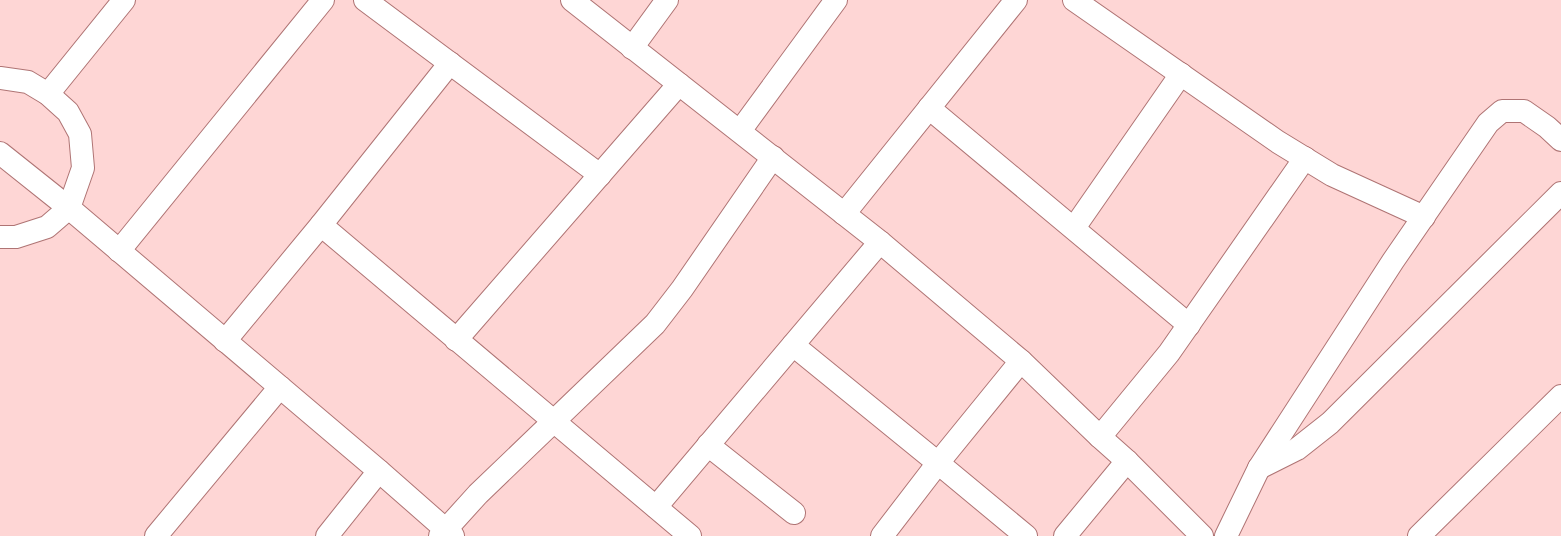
<svg xmlns="http://www.w3.org/2000/svg" width="1561" height="536" font-family="'Noto Serif',serif">
<style>
.lines{fill:none;stroke-linecap:round;stroke-linejoin:round}
.street-casing{stroke:#af7474;stroke-width:24}
.street{stroke:#fff;stroke-width:22}
</style>
<rect width="100%" height="100%" fill="#fed6d5"/>
<g class="lines">
<g class="street-casing">
<g id="street">
<path d="M365 0 600 175"/>
<path d="M572 0 880 242 1021 361 1100 437 1127 461 1202 536"/>
<path d="M1074 0 1278 142 1332 175 1424 217"/>
<path d="M632 48 667 0"/>
<path d="M0 78 28 82 48 94 68 112 80 134 83 168 69 208 47 227 16 237H0"/>
<path d="M48 94 124 0"/>
<path d="M929 108 1189 325"/>
<path d="M740 131 836 0"/>
<path d="M0 153 69 208 379 471 453 536"/>
<path d="M844 214 1016 0"/>
<path d="M321 225 690 536"/>
<path d="M1074 228 1181 74"/>
<path d="M119 251 323 0"/>
<path d="M456 340 679 84"/>
<path d="M225 341 321 225 450 63"/>
<path d="M793 345 938 463 1026 536"/>
<path d="M1100 437 1169 353 1305 158"/>
<path d="M708 445 794 513"/>
<path d="M1259 468 1297 449 1330 423 1561 193"/>
<path d="M656 507 880 242"/>
<path d="M156 536 280 387"/>
<path d="M327 536 379 471"/>
<path d="M440 536 478 494 655 324 682 289 773 157"/>
<path d="M882 536 938 463 1021 361"/>
<path d="M1065 536 1127 461"/>
<path d="M1226 536 1259 468 1393 261 1488 123 1502 111H1524L1547 127 1561 140"/>
<path d="M1419 536 1561 396"/>
</g>
</g>
<use href="#street" class="street"/>
</g>
</svg>
